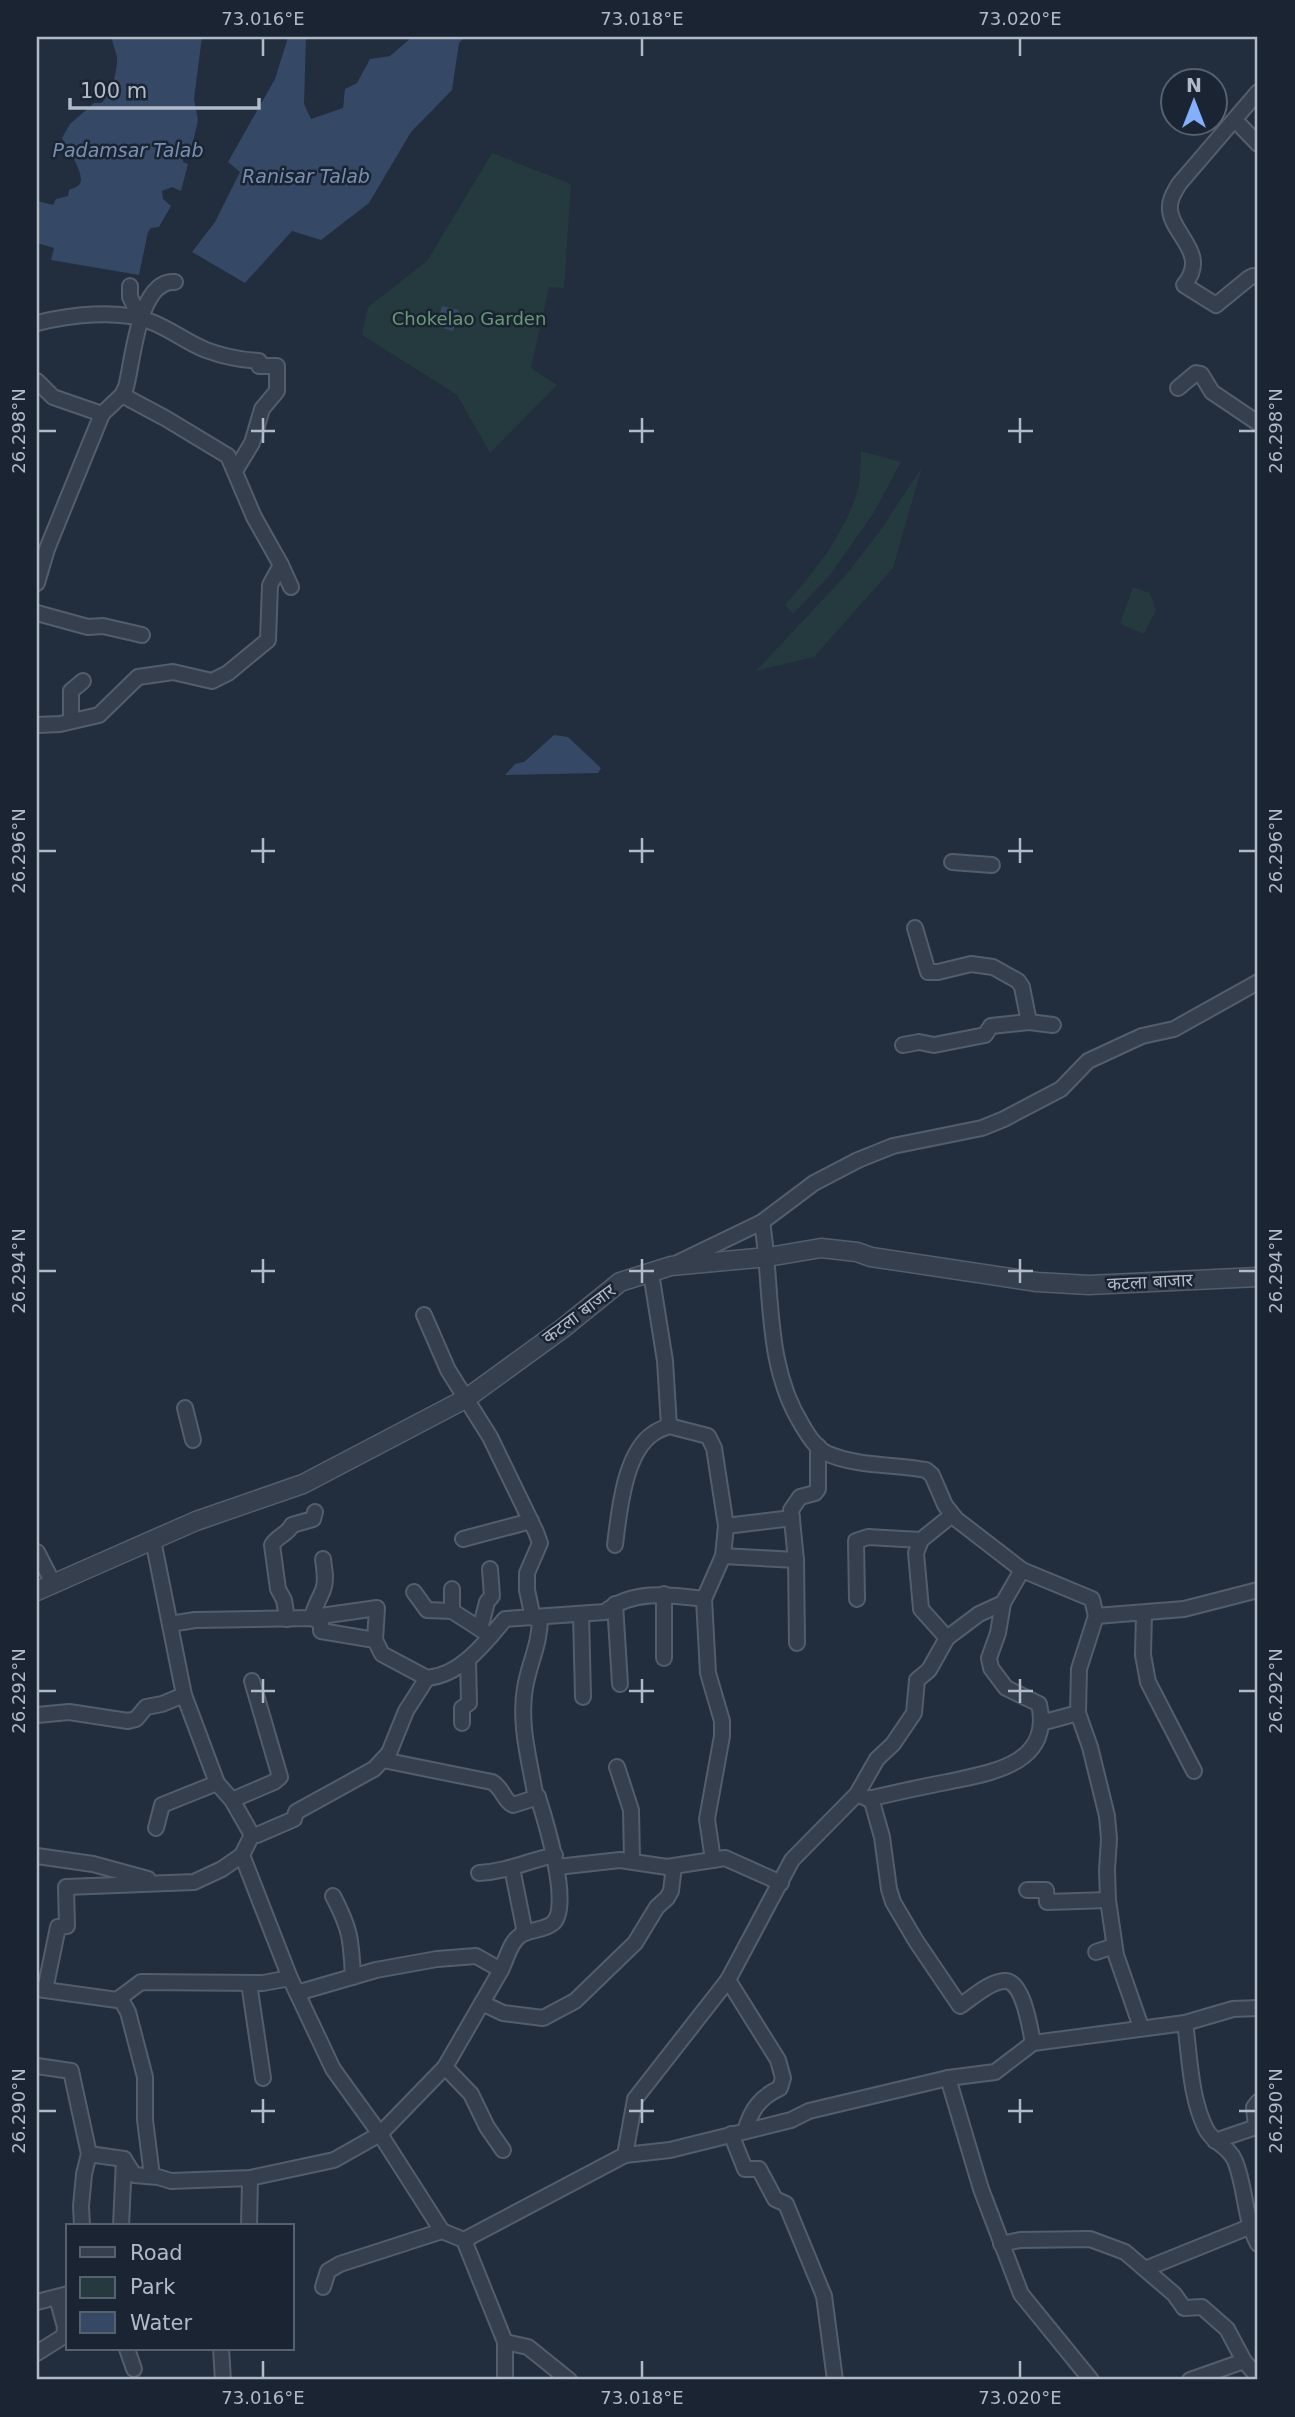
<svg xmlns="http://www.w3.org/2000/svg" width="1295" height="2417" font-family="'DejaVu Sans','Noto Sans Devanagari',sans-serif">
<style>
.green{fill:#243a3e}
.water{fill:#354865}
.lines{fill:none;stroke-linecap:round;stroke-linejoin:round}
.minor-casing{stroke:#545d6b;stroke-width:18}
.tertiary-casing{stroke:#545d6b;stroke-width:21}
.minor{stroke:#363f4d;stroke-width:14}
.tertiary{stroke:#363f4d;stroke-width:18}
.ticks{fill:none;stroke:#b1bac8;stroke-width:2.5}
.labels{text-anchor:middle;stroke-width:5;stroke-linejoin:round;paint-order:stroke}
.park-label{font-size:18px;fill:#679a73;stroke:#1b2432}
.street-label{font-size:18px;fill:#b1bac8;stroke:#1b2432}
.water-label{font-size:19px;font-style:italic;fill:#778fb2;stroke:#1b2432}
.neatline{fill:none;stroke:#b1bac8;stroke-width:2.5}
.ticks-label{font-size:18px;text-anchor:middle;fill:#b1bac8}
</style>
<rect width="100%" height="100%" fill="#222d3d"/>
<g class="green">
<path d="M492 153 571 184 564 288 549 287 531 368 557 385 490 453 457 395 362 335 368 307 427 261Z"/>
<path d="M861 451 901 462 873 514 830 575 793 614 785 605C815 571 845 534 858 489 861 478 860 463 861 451Z"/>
<path d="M922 467 893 568 814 657 756 671 845 576 880 531Z"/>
<path d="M1133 587 1150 593 1156 610 1144 634 1120 624Z"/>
</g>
<g class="water">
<path d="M112 37H202L194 99 198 120 190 155 183 157V162L188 164 181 191 172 187 162 191 163 199 171 206 159 227 151 228 148 232 139 275 51 260 54 248 37 243V201L53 205 56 199 68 196 69 190C71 189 77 187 79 185 87 176 67 148 62 138L70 124 94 103H102C111 91 117 75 117 59 117 52 112 45 112 37Z"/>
<path d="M288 37H306L304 104 311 119 343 108 345 89 357 83 370 59 390 56 412 37H465L459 43 452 90 411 132 369 203 321 240 292 231 245 283 192 252 215 222 240 172 228 162 275 79Z"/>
<path d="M442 306 459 310 453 331 436 326Z"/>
<path d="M554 735 568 737 601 768 598 773 505 775 515 764 524 762Z"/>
</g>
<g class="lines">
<g class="minor-casing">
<g id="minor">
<path d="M1258 92 1179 184C1174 193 1169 200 1170 210 1172 235 1210 254 1184 285L1216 305 1249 278 1253 276 1258 277"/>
<path d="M1235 120 1258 144"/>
<path d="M130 286V297L140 318"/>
<path d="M37 323C69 315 117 309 149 321 169 328 186 342 206 350 222 356 242 360 259 361V366H277V391L262 409 252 443 235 471"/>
<path d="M37 381 53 397 102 414"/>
<path d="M1178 388 1196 373 1201 374 1212 392 1258 423"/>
<path d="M122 395 165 418 228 456 254 517 281 565 291 587"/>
<path d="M37 583 47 549 102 414 122 395 126 387C133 362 138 279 175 282"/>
<path d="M37 613 88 627 103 626 142 635"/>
<path d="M71 720V691L83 681"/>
<path d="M37 725 60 724 99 715 138 677 173 672 212 681 228 673 268 640 270 585 281 565"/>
<path d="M952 862 992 865"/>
<path d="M915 928 928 972H938L971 964 993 967 1018 981 1022 987 1029 1022"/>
<path d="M903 1045 919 1042 934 1045 985 1035 991 1026 1029 1022 1053 1025"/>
<path d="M762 1222C773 1290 764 1364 802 1425 808 1435 815 1447 826 1453 857 1467 894 1464 926 1470L932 1475 945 1505 956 1519 1022 1570 1092 1599 1096 1616 1184 1609 1258 1590"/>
<path d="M677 1263 762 1222 814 1183 858 1160 893 1146 982 1128 1004 1119 1061 1089 1088 1061 1142 1036 1174 1029 1258 982"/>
<path d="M651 1273 665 1361 669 1426 708 1436 714 1448 726 1526 723 1556 704 1599 708 1673 722 1721V1736L707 1819 713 1860"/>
<path d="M424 1315 448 1370 490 1437 536 1532 540 1543 527 1573V1590L533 1618"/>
<path d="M185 1408 193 1440"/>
<path d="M726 1526 792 1518"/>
<path d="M463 1539 531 1521"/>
<path d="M153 1540 184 1695 217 1783 232 1800 252 1835 242 1855 290 1978 333 2069 380 2134 442 2231 464 2240 505 2342V2380"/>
<path d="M615 1545C619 1513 624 1452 654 1433 658 1430 664 1428 669 1426"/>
<path d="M37 1552 53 1583"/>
<path d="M723 1556 796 1560"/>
<path d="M452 1589V1611"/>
<path d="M414 1592 427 1610 452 1611 491 1636"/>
<path d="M664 1594V1658"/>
<path d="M857 1599 856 1541 868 1537 921 1540"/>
<path d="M615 1604 620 1684"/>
<path d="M1144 1613 1143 1655 1148 1682 1194 1771"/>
<path d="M581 1614 583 1697"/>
<path d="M1096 1616 1079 1669 1078 1713 1090 1747 1107 1816 1109 1839 1107 1870 1108 1900 1116 1955 1141 2027"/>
<path d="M312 1618C314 1607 319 1600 323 1590 327 1580 324 1569 323 1559"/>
<path d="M287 1619 284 1600 278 1589 272 1545C277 1536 287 1535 292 1525L313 1519 315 1512"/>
<path d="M321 1623V1616L377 1608 375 1640"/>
<path d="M170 1624 195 1620 312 1618 321 1623V1631L375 1640 382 1654 427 1678"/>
<path d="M480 1629 487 1602 492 1596 490 1569"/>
<path d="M947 1638 921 1609 916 1553 921 1540 952 1515"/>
<path d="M797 1643 796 1560 791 1510 800 1497 815 1493 818 1489V1446"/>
<path d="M37 1715 69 1712 128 1721 136 1719 146 1707 162 1704 184 1695"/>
<path d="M462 1723V1708L469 1703 468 1659"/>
<path d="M1041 1723 1078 1713"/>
<path d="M383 1760 492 1782C503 1788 503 1800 513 1805L538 1797"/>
<path d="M617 1767 631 1810 632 1861"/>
<path d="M857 1794 868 1799C894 1793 920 1787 947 1782 989 1773 1053 1765 1039 1704L1006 1688 991 1668 989 1658 998 1633 1003 1603"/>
<path d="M871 1798 882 1837 889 1889 893 1902 916 1941 960 2006C972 1998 989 1982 1004 1981 1023 1979 1030 2028 1033 2043"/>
<path d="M232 1800 274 1782 280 1777 252 1681"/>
<path d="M156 1828 162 1805 217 1783"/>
<path d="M252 1835H257L294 1819 296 1812 374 1769 389 1753 406 1711 427 1678C461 1675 485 1643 505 1619L605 1612C633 1589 671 1595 704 1599"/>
<path d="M37 1856 93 1864 148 1879"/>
<path d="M557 1867 620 1860 667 1867 725 1858 781 1883"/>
<path d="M512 1868 525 1933"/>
<path d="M479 1873C509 1871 527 1861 555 1855"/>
<path d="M1027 1890H1046L1047 1902 1108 1900"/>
<path d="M333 1896C351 1930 351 1940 353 1977"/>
<path d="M1096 1952 1114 1946"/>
<path d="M501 1970C507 1958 511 1939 523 1934 533 1929 545 1930 553 1923 572 1907 545 1819 538 1797L535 1793C529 1759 519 1723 525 1688 529 1663 540 1645 540 1618"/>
<path d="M728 1980 778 2060 783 2078 780 2088C760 2097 751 2110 745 2131"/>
<path d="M249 1983 263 2078"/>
<path d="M38 1989 117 2000 141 1982 263 1983 290 1978"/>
<path d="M45 1990 58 1927 67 1926 66 1887 194 1882 222 1869 242 1855"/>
<path d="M120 1998 128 2012 145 2077V2120L152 2176"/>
<path d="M482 2003 503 2013 543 2018 575 2001 635 1943 657 1907 667 1898 671 1891 674 1866"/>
<path d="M1185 2023C1190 2058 1190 2097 1206 2129 1213 2143 1229 2146 1235 2161 1246 2188 1244 2218 1258 2244"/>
<path d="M37 2066 71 2071 89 2154 84 2174 81 2206 82 2226"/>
<path d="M445 2067 471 2094 487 2127 503 2150"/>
<path d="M948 2078 981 2189 1021 2294 1091 2380"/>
<path d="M731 2134 745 2169H759L775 2199 786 2204 824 2296 835 2380"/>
<path d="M1215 2141 1256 2127 1254 2107 1258 2102"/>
<path d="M89 2154 124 2159 134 2175 158 2177 171 2181 250 2178 334 2160 380 2134 445 2067 501 1970 476 1956 437 1959 376 1970 297 1993"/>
<path d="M625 2155 635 2099 728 1980 792 1860 857 1794 877 1759 893 1744 914 1713 917 1680 929 1670 947 1638 979 1614 1003 1603 1022 1570"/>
<path d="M121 2226 124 2159"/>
<path d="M249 2226 250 2178"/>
<path d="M464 2240 625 2155 670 2150 791 2120 809 2111 948 2078 995 2072 1033 2043 1185 2023 1233 2009 1258 2008"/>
<path d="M1001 2244 1020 2240 1090 2239 1125 2252 1174 2294 1184 2308 1202 2307 1227 2329 1244 2361 1258 2377"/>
<path d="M1145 2269 1249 2227"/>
<path d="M323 2287 328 2271 340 2264 442 2231"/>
<path d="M37 2302 68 2294"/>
<path d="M505 2342 528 2347 569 2380"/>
<path d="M127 2349 134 2369"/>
<path d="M221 2349 223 2380"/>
<path d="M37 2353 64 2336 65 2327 57 2298"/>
<path d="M1190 2380 1244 2361"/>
</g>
</g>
<g class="tertiary-casing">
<path id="tertiary" d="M37 1591 196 1521 303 1484 467 1398 562 1329 620 1282 671 1266 768 1257 821 1248 857 1252 871 1257 1037 1282 1089 1285 1258 1277"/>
</g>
<use href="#minor" class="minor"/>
<use href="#tertiary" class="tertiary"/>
</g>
<path class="ticks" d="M263 38V56M642 38V56M1020 38V56M263 418V443M642 418V443M1020 418V443M38 431H56M251 431H275M629 431H654M1008 431H1033M1239 431H1256M263 838V863M642 838V863M1020 838V863M38 851H56M251 851H275M629 851H654M1008 851H1033M1239 851H1256M263 1259V1283M642 1259V1283M1020 1259V1283M38 1271H56M251 1271H275M629 1271H654M1008 1271H1033M1239 1271H1256M263 1679V1703M642 1679V1703M1020 1679V1703M38 1691H56M251 1691H275M629 1691H654M1008 1691H1033M1239 1691H1256M263 2099V2123M642 2099V2123M1020 2099V2123M38 2111H56M251 2111H275M629 2111H654M1008 2111H1033M1239 2111H1256M263 2361V2378M642 2361V2378M1020 2361V2378"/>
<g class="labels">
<g class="park-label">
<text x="469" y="325">Chokelao Garden</text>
</g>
<g class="street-label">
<text transform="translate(1150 1282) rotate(-3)" y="6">कटला बाजार</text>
<text transform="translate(579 1314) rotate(-37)" y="6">कटला बाजार</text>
</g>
<g class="water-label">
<text x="128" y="157">Padamsar Talab</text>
<text x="306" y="183">Ranisar Talab</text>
</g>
</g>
<rect width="1295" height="2417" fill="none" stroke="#1b2432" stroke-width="77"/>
<rect x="66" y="2224" width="228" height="126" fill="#1b2432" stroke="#57606e" stroke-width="2"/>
<rect x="80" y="2247" width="35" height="10" fill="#363f4d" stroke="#57606e" stroke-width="2"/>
<text x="130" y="2260" font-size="21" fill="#b1bac8">Road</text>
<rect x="80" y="2277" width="35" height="21" fill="#243a3e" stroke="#57606e" stroke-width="2"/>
<text x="130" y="2294" font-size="21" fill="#b1bac8">Park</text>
<rect x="80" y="2312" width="35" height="21" fill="#354865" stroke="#57606e" stroke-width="2"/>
<text x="130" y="2330" font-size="21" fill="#b1bac8">Water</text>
<g transform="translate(1194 102)"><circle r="33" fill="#1b2432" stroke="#57606e" stroke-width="2"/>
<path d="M0-5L12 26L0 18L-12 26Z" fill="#82b0fc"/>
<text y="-10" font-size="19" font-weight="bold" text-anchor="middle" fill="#b1bac8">N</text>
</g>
<path d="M70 98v10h189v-10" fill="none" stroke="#b1bac8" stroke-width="3.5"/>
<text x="80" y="98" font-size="21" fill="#b1bac8" stroke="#1b2432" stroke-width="5" paint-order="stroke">100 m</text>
<rect x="38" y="38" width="1218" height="2340" class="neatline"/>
<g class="ticks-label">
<text x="263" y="25">73.016°E</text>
<text x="642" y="25">73.018°E</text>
<text x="1020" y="25">73.020°E</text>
<text transform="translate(19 431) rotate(-90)" y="6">26.298°N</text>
<text transform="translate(1276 431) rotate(-90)" y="6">26.298°N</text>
<text transform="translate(19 851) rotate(-90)" y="6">26.296°N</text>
<text transform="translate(1276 851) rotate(-90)" y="6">26.296°N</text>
<text transform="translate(19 1271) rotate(-90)" y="6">26.294°N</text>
<text transform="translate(1276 1271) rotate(-90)" y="6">26.294°N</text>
<text transform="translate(19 1691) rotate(-90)" y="6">26.292°N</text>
<text transform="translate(1276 1691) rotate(-90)" y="6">26.292°N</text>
<text transform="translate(19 2111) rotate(-90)" y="6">26.290°N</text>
<text transform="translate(1276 2111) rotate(-90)" y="6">26.290°N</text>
<text x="263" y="2404">73.016°E</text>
<text x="642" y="2404">73.018°E</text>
<text x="1020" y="2404">73.020°E</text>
</g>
</svg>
